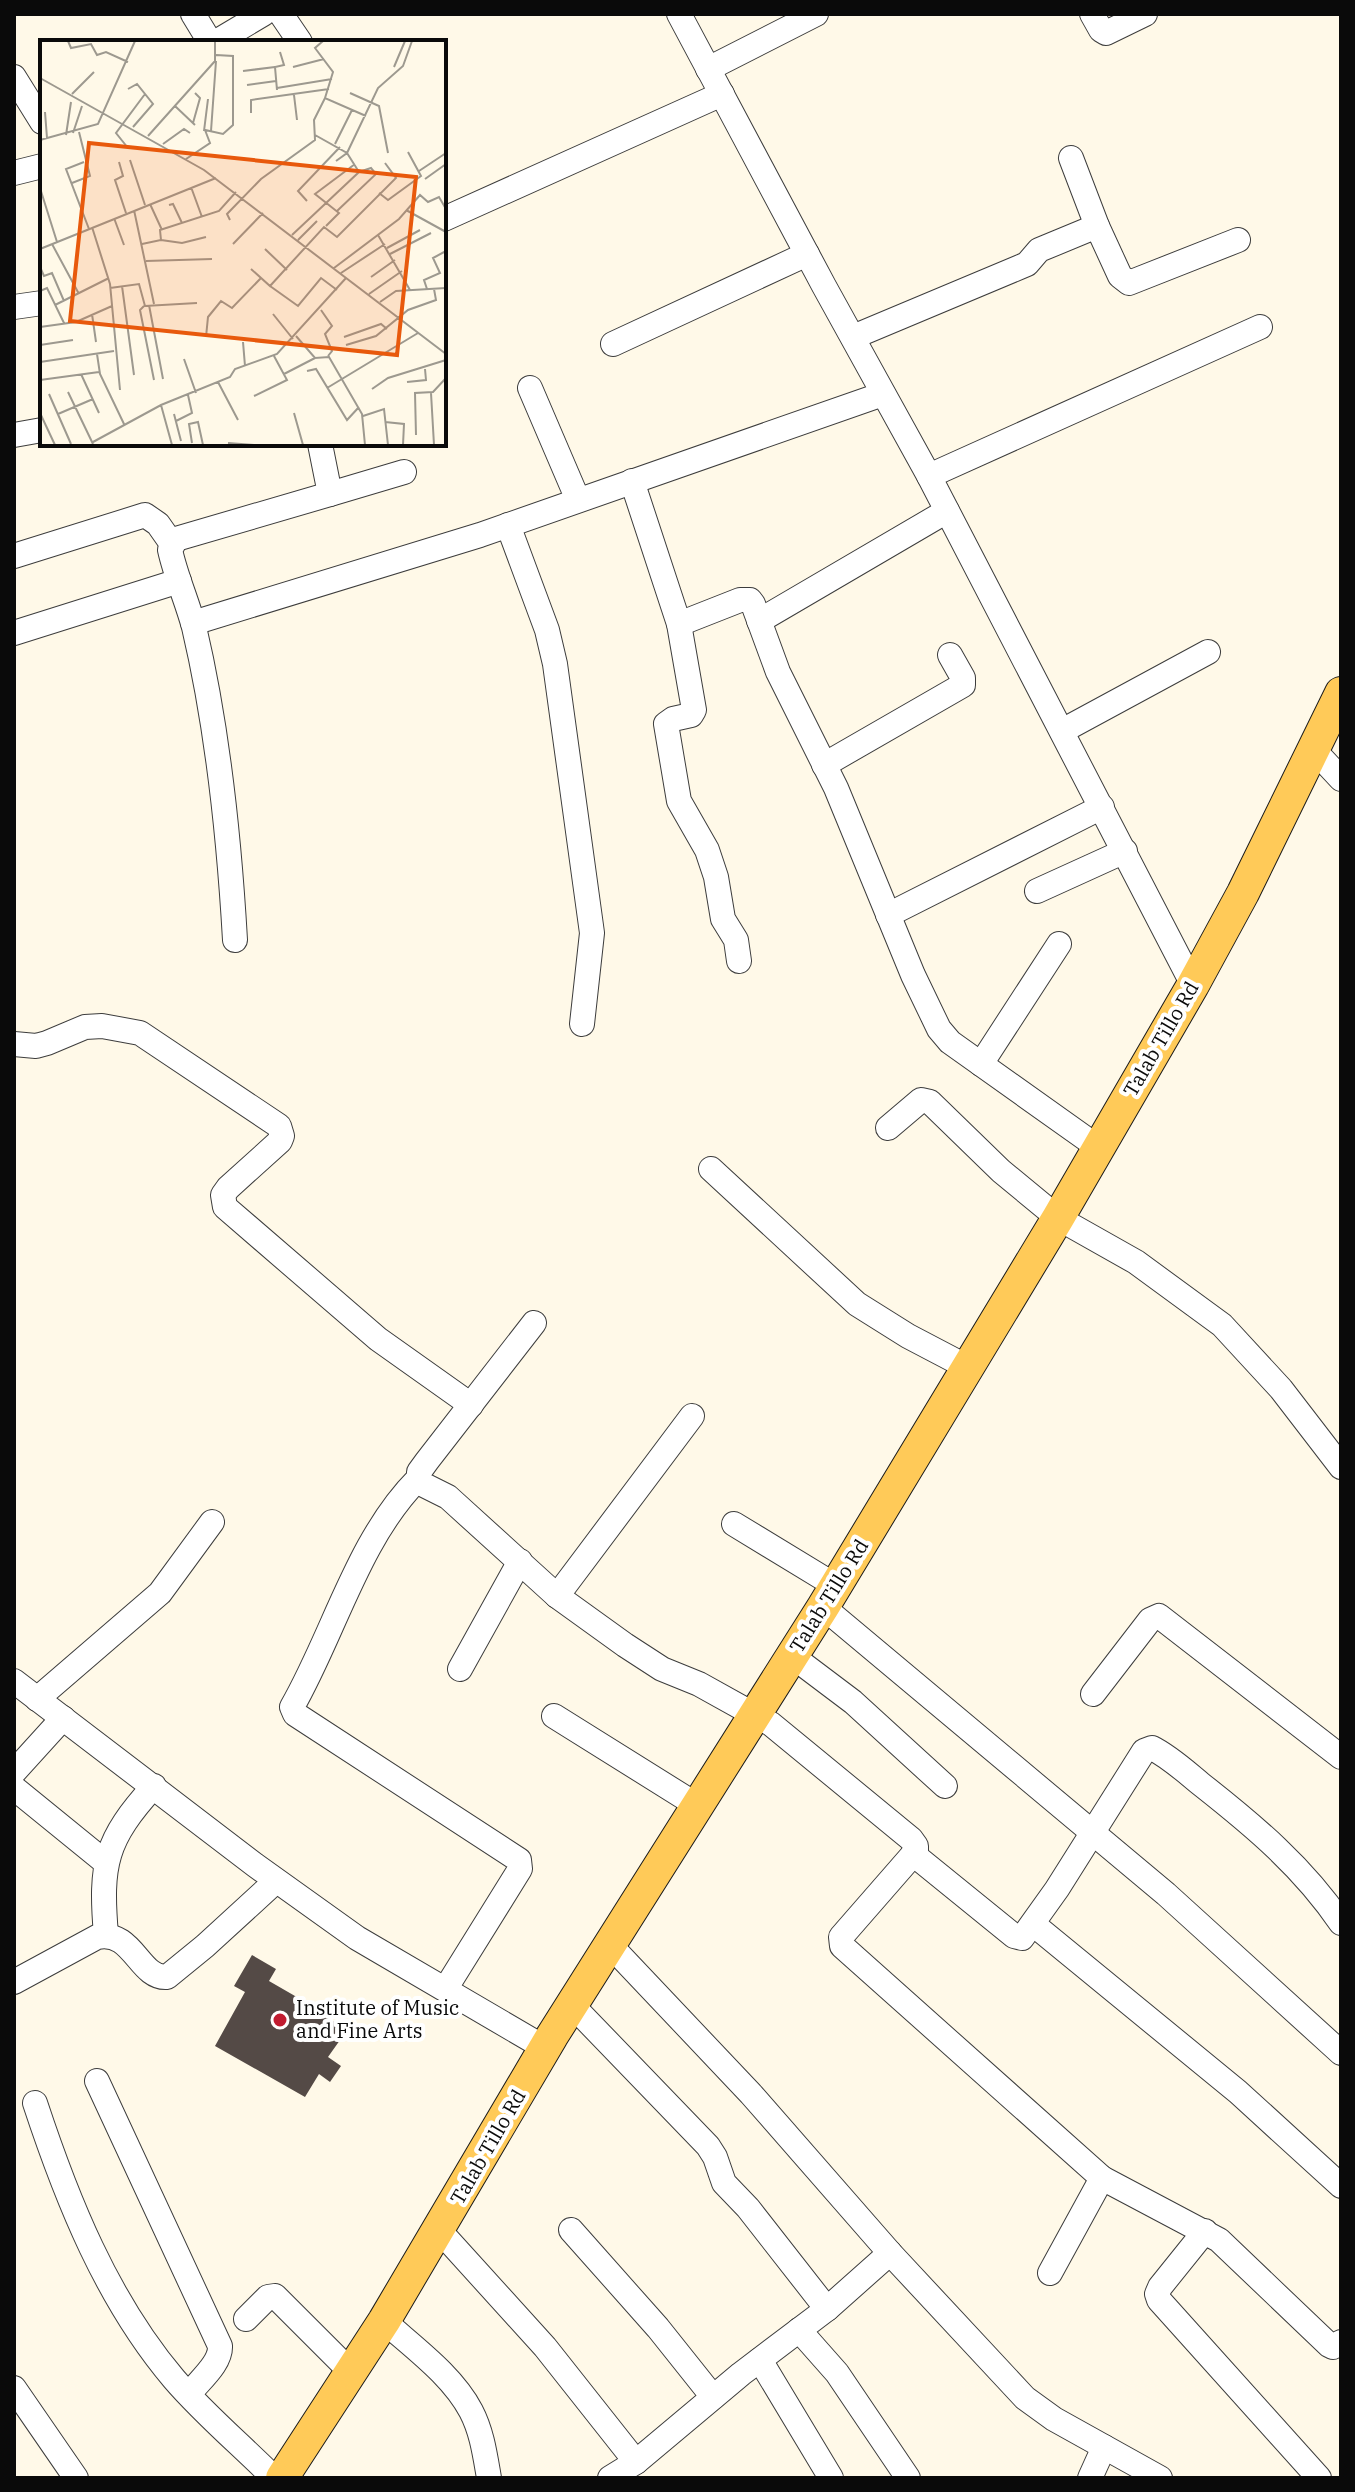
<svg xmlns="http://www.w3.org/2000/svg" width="1355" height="2492" font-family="'IBM Plex Serif',serif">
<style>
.building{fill:#544a46}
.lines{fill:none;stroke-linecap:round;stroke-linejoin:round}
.minor-casing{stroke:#3d3d3d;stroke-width:26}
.major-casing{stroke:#1b1b1b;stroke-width:34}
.minor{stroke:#fff;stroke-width:24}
.major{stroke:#ffca58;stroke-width:32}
.poi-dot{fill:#c11c30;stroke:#fff;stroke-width:3}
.labels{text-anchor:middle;stroke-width:8;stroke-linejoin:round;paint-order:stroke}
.street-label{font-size:20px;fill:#0a0a0a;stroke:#fff}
.poi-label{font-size:20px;fill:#0a0a0a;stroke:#fff;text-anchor:start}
.inset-road{fill:none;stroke:#9d998f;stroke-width:2}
.view{fill:#e8590c;fill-opacity:0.15;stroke:#e8590c;stroke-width:4}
.inset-edge{fill:none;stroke:#0a0a0a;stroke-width:4}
</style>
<rect width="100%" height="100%" fill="#fff9e8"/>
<path class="building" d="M252 1955 276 1969 269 1981 321 2011 319 2013 343 2027 345 2033 328 2057 341 2066 330 2082 319 2074 305 2097 215 2046 245 1992 234 1986Z"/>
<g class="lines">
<g class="minor-casing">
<g id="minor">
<path d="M193 14 210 42"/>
<path d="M281 14 300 42"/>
<path d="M679 14 824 286 929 476 1193 985"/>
<path d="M1092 14 1101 30 1106 33 1145 14"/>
<path d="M216 42 263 14"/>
<path d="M708 69 816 14"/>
<path d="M14 77 42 122"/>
<path d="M1071 158 1097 226"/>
<path d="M14 173 42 166"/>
<path d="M444 219 722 94"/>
<path d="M14 307 42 303"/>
<path d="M853 337 1020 267 1027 264 1039 250 1097 226 1120 276 1129 283 1238 240"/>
<path d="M613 344 807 254"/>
<path d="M530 388 578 500"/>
<path d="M14 435 42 430"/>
<path d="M929 476 1260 327"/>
<path d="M632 481 679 624 740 600H750L753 604 778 672 836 788 913 975 939 1029 950 1042 1099 1148"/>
<path d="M330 494 404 472"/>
<path d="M508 525 547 630 555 664 592 933 582 1024"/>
<path d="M14 556 145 515 158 524 172 544"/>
<path d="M759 621 947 511"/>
<path d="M193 623 480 535 883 394"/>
<path d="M679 624 694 710 691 715 673 719 666 724 679 801 707 850 716 877 723 919 736 940 739 961"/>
<path d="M14 633 179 581"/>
<path d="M1062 731 1208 652"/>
<path d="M1314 750 1341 779"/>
<path d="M824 765 963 685V678L950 655"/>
<path d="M1037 891 1125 851"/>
<path d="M888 915 1102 807"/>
<path d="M235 940C229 835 218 729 194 627 187 601 176 577 170 550L176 539 330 494 320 444"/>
<path d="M14 1044 36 1046 47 1043 85 1027 102 1026 140 1033 279 1126 282 1136 280 1141 228 1188 223 1195 225 1207 378 1339 471 1405"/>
<path d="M981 1064 1059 944"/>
<path d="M888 1128 921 1100 930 1102 1001 1171 1058 1218 1136 1262 1222 1325 1281 1389 1341 1467"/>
<path d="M711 1169 857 1304 908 1336 969 1368"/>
<path d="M534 1323 427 1461 419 1472 420 1483 448 1497 557 1596 625 1645 662 1669 699 1684 771 1724 911 1839 916 1846V1851L841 1937 842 1946 1102 2178 1219 2240 1329 2345 1333 2347 1341 2342"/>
<path d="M418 1479C358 1539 334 1634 292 1707L295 1714 519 1860 520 1869 446 1988"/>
<path d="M734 1524 836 1586"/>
<path d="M557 1596 692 1416"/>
<path d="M823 1607 1166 1894 1341 2053"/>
<path d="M792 1656 853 1702 945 1786"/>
<path d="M460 1669 520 1561"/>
<path d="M14 1681 255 1865 357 1938 545 2048"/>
<path d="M1093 1694 1150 1620 1159 1616 1341 1757"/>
<path d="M37 1699 160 1593 212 1522"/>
<path d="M554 1716 698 1806"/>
<path d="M14 1772 63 1718"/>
<path d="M14 1788 105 1862"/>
<path d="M913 1854 1014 1936 1022 1938 1057 1889 1144 1751 1152 1748C1170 1757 1186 1772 1202 1785 1254 1826 1303 1867 1341 1923"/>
<path d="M1033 1924 1238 2092 1341 2186"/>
<path d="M106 1935C100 1864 105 1840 154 1786"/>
<path d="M610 1945 751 2094 890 2253 1025 2398 1054 2419 1160 2478"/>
<path d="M14 1982 97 1937C133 1929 139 1979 167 1977L205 1946 276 1881"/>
<path d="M572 2005 708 2146 715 2157 724 2183 748 2208 827 2309"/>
<path d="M97 2081 220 2346C221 2363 200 2380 189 2394"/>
<path d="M35 2103C67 2200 107 2300 174 2379 204 2414 241 2445 274 2478"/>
<path d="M439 2230 545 2347 636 2462"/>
<path d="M571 2230 658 2328 713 2397"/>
<path d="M1205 2231 1160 2287 1157 2294 1159 2300 1319 2478"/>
<path d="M1050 2273 1102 2178"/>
<path d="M246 2319 268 2297 275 2296 351 2372"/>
<path d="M384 2321C414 2348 452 2375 471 2411 482 2432 485 2455 489 2478"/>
<path d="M799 2330 837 2373 908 2478"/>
<path d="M760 2360 831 2478"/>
<path d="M14 2388 76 2478"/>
<path d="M610 2478 636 2462 741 2374 827 2309 890 2253"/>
<path d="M1090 2478 1104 2447"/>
</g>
</g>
<g class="major-casing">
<path id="major" d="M282 2478 384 2321 552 2036 823 1607 1058 1218 1193 985 1243 893 1341 693"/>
</g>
<use href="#minor" class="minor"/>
<use href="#major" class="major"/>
</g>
<circle class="poi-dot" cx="280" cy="2020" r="8"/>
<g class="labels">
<g class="street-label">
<text transform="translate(1161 1039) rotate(-60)" y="7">Talab Tillo Rd</text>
<text transform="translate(829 1596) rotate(-58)" y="7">Talab Tillo Rd</text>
<text transform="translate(488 2147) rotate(-60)" y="7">Talab Tillo Rd</text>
</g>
<g class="poi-label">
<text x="296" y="2015">Institute of Music<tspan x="296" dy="23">and Fine Arts</tspan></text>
</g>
</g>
<g transform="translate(40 40)">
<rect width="406" height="406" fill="#fff9e8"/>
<path class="inset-road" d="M28 1 31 8 51 4 57 15 66 12 88 22M283 1 275 8 293 32 285 58M253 27 284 19M354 27 365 1M203 31 235 27M0 38 164 130 406 314M207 45 236 41M237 48 292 39M88 49 97 44 113 64 93 87M237 50 235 27 244 25 240 12M310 53 339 66 348 113M32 54 54 32M254 55 257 80M135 66 155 85M5 72 7 98M211 73V60L289 49M153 83 160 58 155 53M164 91 168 59M171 91 176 21M33 93 42 66M26 95 31 62M108 96 175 21V1M0 100 58 84 95 1M123 104 144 89 150 93M295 104 312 70M88 108 76 93 105 54M146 119 170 103 165 90 183 94 193 85V16L176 15M90 120 105 165M296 121 307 113 338 48 363 26 372 1M44 122 26 129 49 189M79 122 83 136 75 140 86 173M379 131 406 113M385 139 406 124M32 143 50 136 39 92M151 147 162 177M0 148 17 202M339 153 348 160 381 136 368 112M267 161 258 151 300 107M110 164 122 190M129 165 133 164 142 183M94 170 114 264M366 170 406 192M297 171 336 134 331 128 319 132M74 178 84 205M190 180 187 174 221 139 275 100 274 80 285 58 326 76M286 186 299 173 275 154 315 124M52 187 70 244 80 350M252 195 319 132 307 113 275 95M338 195 370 250M121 200 142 203 166 197M258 200 277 181M12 204 39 254M102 204 121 200 120 190 179 171 196 152M193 204 223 173M347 208 380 190M0 209 176 138M225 209 247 230M350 214 391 193M106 221 172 219M0 227 4 236 12 233 24 261M294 228 359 179 380 155 388 162 399 157 406 169M211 229 230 246 284 187 297 197 356 138 345 123M301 233 345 204M331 237 355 220M82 246 94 335M230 246 258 266 281 238 297 250M70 248 99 244 105 266 157 263M387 249 384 240 400 233 393 218 406 211M0 251 7 248 24 283M329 254 362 231M340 262 356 251 406 248M15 265 69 238M109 265 123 339M104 266 100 270 114 340M281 270 292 286 285 294 292 311 288 316M52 274 56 302M233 274 253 299M0 287 36 282 72 266M256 296 275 318 289 317 322 374 325 405M166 297 168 277 181 261 192 268 221 238M304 297 341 284 347 289M203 302 205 326M0 305 33 300M306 305 336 296 368 270 396 260 394 249M57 314 60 334 84 384M144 319 156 353M0 322 74 311M267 331 276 329 307 380 319 367M41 334 59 373M244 334 275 318M0 340 59 332M178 342 198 380M367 342 386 340 385 329M287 348 378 293M332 349 348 338 406 320M28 352 53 404M391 353 394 405M9 354 31 404M214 356 247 340 234 316M121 365 132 405M0 373 15 405M254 373 263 405M18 374 53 359M134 374 141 401M323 376 344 369 348 405M136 381 152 373 148 355M345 382 364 384 363 405M376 395 375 353 393 352 406 338M53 402 121 365 190 337 195 329 237 314 306 238M152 403 149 384 158 382 163 405M188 403 214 405"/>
<path class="view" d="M49 103 376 137 357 315 30 281Z"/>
<rect width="406" height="406" class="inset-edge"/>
</g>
<rect width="1355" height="2492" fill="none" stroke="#0a0a0a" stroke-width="32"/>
</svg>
